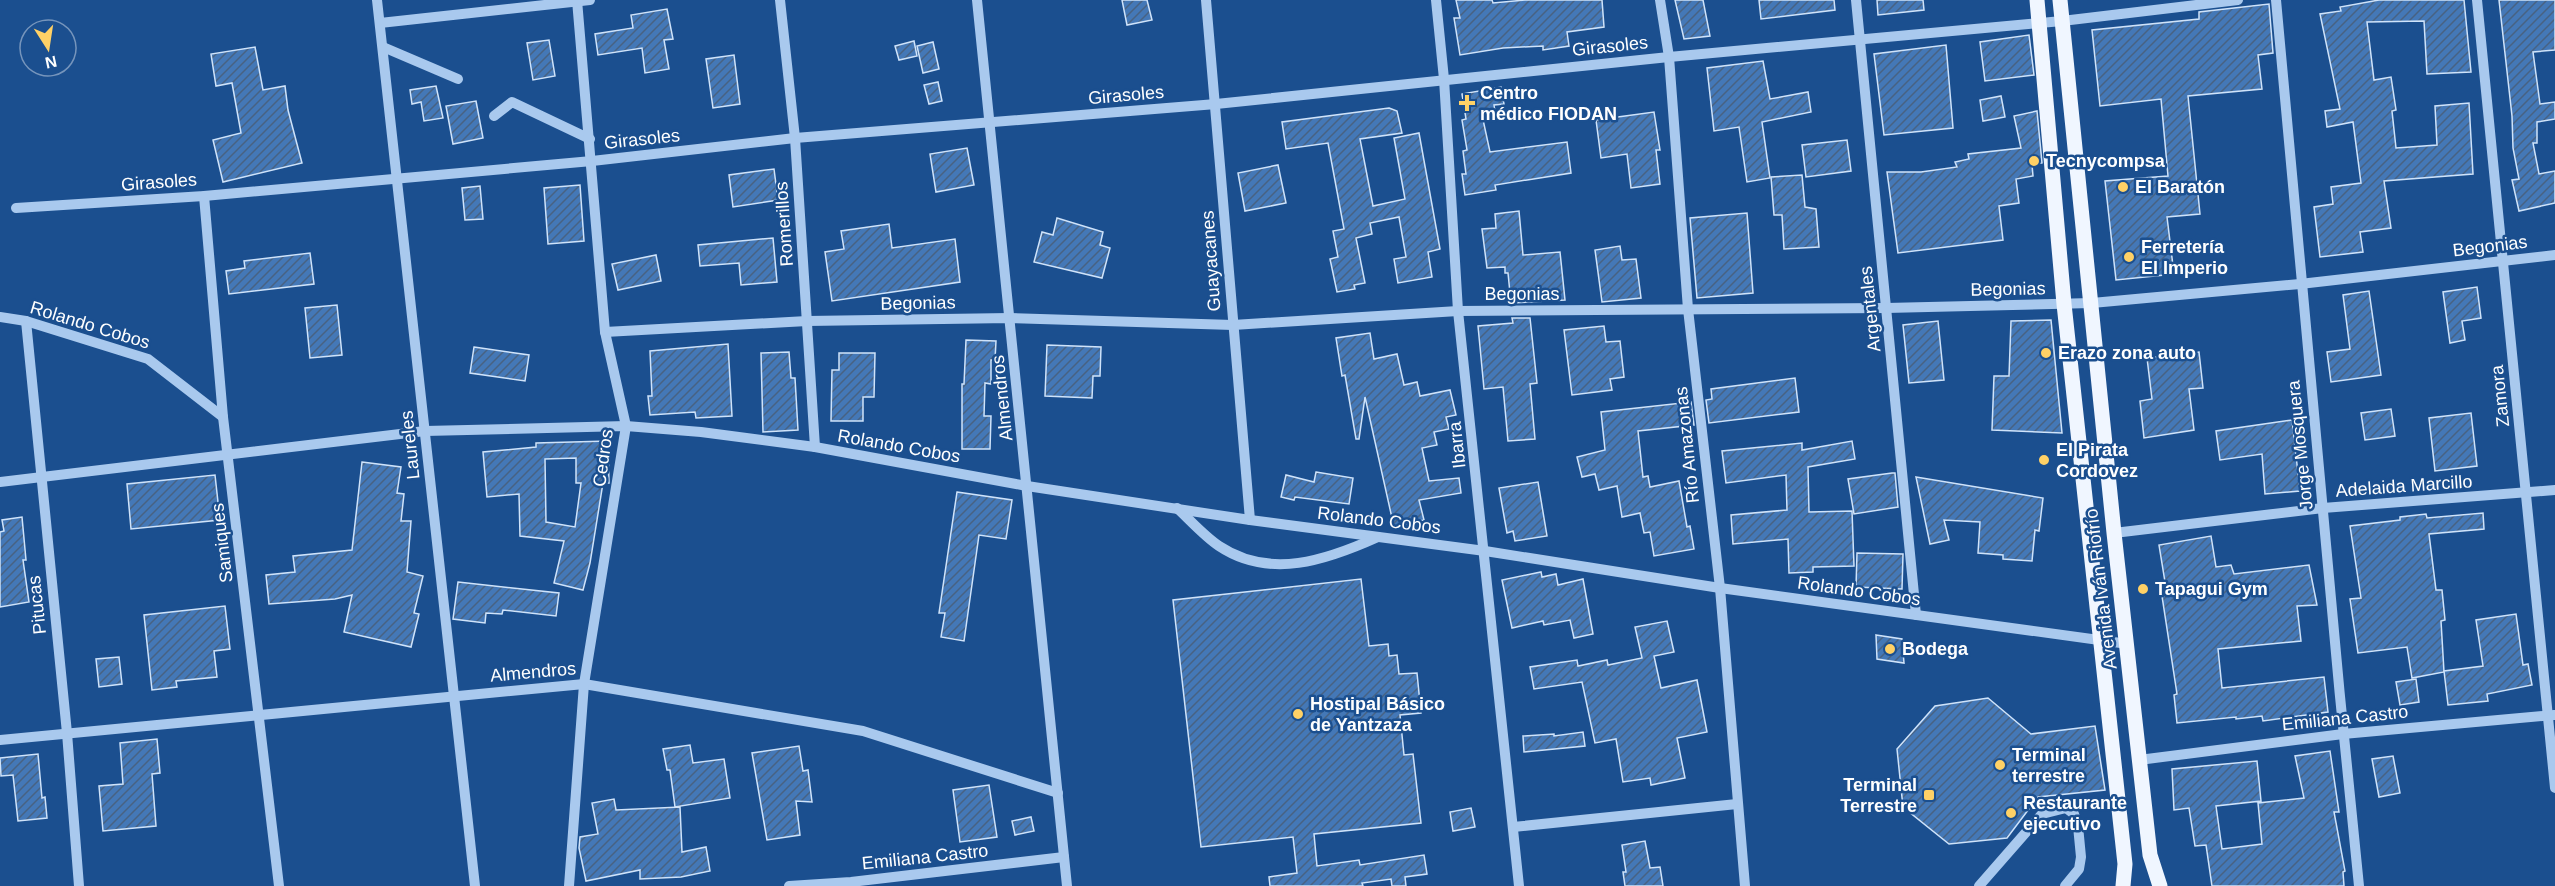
<svg xmlns="http://www.w3.org/2000/svg" width="2555" height="886" font-family="Arial,sans-serif">
<style>
.building{fill:url(#building-hatch);stroke:#cfe3fa;stroke-width:1.5;fill-rule:evenodd}
.lines{fill:none;stroke-linecap:round;stroke-linejoin:round}
.minor{stroke:#a9c9ee;stroke-width:10}
.major{stroke:#f0f6ff;stroke-width:15}
.poi-dot{fill:#ffd166;stroke:#1b4f8f;stroke-width:2}
.labels{text-anchor:middle;stroke-width:5;stroke-linejoin:round;paint-order:stroke}
.street-label{font-size:18px;fill:#fff;stroke:#1b4f8f}
.poi-label{font-size:18px;font-weight:bold;fill:#fff;stroke:#1b4f8f;text-anchor:start}
</style>
<defs>
<pattern id="building-hatch" width="6" height="6" patternUnits="userSpaceOnUse" patternTransform="scale(1.5)"><rect width="6" height="6" fill="#4478b7"/><path d="M-1 1l2-2M0 6l6-6M5 7l2-2" fill="none" stroke="#486282"/></pattern>
</defs>
<rect width="100%" height="100%" fill="#1b4f8f"/>
<g class="building">
<path d="M1122 0H1147L1152 20 1127 25Z"/>
<path d="M1456 0H1492L1493 3 1525 0H1602L1604 27 1567 32 1569 46 1543 50V46L1503 48 1460 55 1454 18H1460Z"/>
<path d="M1675 0H1703L1710 36 1684 39Z"/>
<path d="M1759 0H1834L1835 10 1761 19Z"/>
<path d="M1877 0H1923L1924 10 1878 15Z"/>
<path d="M2379 0H2464L2471 72 2427 74 2424 21 2367 22 2374 80 2391 77 2396 110 2392 111 2396 148 2437 145 2435 106 2469 103 2473 174 2384 181 2391 228 2360 232 2363 252 2320 257 2314 207 2333 204 2331 187 2361 183 2353 122 2327 127 2325 111 2340 109 2320 14 2341 11 2340 7Z"/>
<path d="M2499 0H2555V50L2533 52 2540 104 2555 102V119L2537 122V143H2533L2539 174 2555 171V203L2519 211 2512 180 2519 179 2513 148 2512 116Z"/>
<path d="M2269 4 2273 53 2258 55 2262 89 2188 96 2200 214 2167 217 2174 274 2116 280 2105 181 2168 176 2161 99 2100 106 2092 30 2199 19V12Z"/>
<path d="M667 9 673 39 664 40 669 69 645 73 642 48 598 55 595 34 633 28 631 15Z"/>
<path d="M2029 35 2034 75 1985 81 1980 42Z"/>
<path d="M549 40 555 76 533 80 527 43Z"/>
<path d="M914 41 917 56 899 60 895 46Z"/>
<path d="M933 42 939 69 923 73 917 46Z"/>
<path d="M1946 45 1953 128 1884 135 1874 54Z"/>
<path d="M255 47 263 90 285 86 288 110 302 163 223 182 213 140 241 133 232 83 216 86 211 54Z"/>
<path d="M734 55 740 104 713 108 706 59Z"/>
<path d="M1763 61 1770 99 1808 92 1811 112 1762 122 1770 178 1747 182 1739 127 1714 131 1707 68Z"/>
<path d="M938 82 942 101 929 104 924 85Z"/>
<path d="M436 86 443 118 424 121 421 102 412 104 410 90Z"/>
<path d="M1501 87 1504 104 1494 105 1495 112 1482 115 1490 152 1567 142 1571 173 1495 185 1496 190 1465 195 1462 174H1466L1463 151 1467 150 1462 120 1466 119 1462 94Z"/>
<path d="M2001 96 2005 117 1983 121 1980 100Z"/>
<path d="M476 101 483 138 453 144 446 106Z"/>
<path d="M1389 108 1397 111 1402 133 1360 139 1373 206 1405 199 1394 138 1419 133 1440 249 1428 252 1432 277 1398 283 1394 259 1406 257 1399 217 1370 223 1372 234 1356 238 1365 283 1354 285 1355 289 1337 292 1330 259 1338 257 1333 231 1344 229 1328 143 1286 149 1282 122Z"/>
<path d="M2037 111 2042 163 2032 165 2033 176 2016 179 2019 203 1999 206 2003 240 1898 253 1887 172H1921L1957 167 1955 162 1969 159 1968 154 2021 148 2014 116Z"/>
<path d="M1654 112 1660 150H1656L1660 184 1631 188 1627 154 1601 158 1596 120Z"/>
<path d="M1847 140 1851 171 1806 177 1802 145Z"/>
<path d="M967 148 974 185 936 192 930 154Z"/>
<path d="M1278 165 1286 203 1245 211 1238 173Z"/>
<path d="M774 169 778 200 733 207 729 175Z"/>
<path d="M1802 175 1805 207 1816 209 1819 247 1784 249 1782 215H1774L1771 177Z"/>
<path d="M580 185 584 241 548 244 544 188Z"/>
<path d="M480 186 483 219 465 220 462 188Z"/>
<path d="M1519 211 1523 255 1560 252 1565 300 1511 303 1508 273H1505V267L1487 268 1482 229 1496 228 1495 214Z"/>
<path d="M1747 213 1753 293 1697 298 1690 218Z"/>
<path d="M1057 218 1103 232 1100 245 1110 248 1102 278 1034 262 1042 232 1053 235Z"/>
<path d="M889 224 892 248 955 239 960 282 832 301 825 252 844 249 841 231Z"/>
<path d="M773 238 777 282 741 285 739 263 700 266 698 245Z"/>
<path d="M1620 246 1622 260 1636 259 1641 298 1602 302 1595 250Z"/>
<path d="M310 253 314 284 229 294 226 271 245 268 244 261Z"/>
<path d="M656 255 661 281 618 290 612 264Z"/>
<path d="M2477 287 2481 318 2462 321 2465 340 2450 343 2443 292Z"/>
<path d="M2369 291 2381 375 2331 382 2327 352 2350 349 2343 295Z"/>
<path d="M337 305 342 355 310 358 305 308Z"/>
<path d="M1512 318H1530L1537 383 1530 384 1535 439 1508 441 1503 387 1484 389 1478 326 1513 323Z"/>
<path d="M2051 320 2062 433 1992 430 1994 376H2009L2011 321Z"/>
<path d="M1938 321 1944 380 1909 383 1903 325Z"/>
<path d="M1604 326 1606 342 1620 341 1624 377 1610 379 1612 390 1572 395 1564 330Z"/>
<path d="M1370 333 1374 359 1397 354 1404 385 1417 382 1420 396 1450 390 1456 415 1446 417 1449 429 1434 432 1437 445 1422 448 1429 481 1459 478 1461 493 1419 500 1424 520 1394 527 1365 397 1359 439H1356L1345 375 1342 376 1336 338Z"/>
<path d="M966 340 996 341 995 360H991V384L985 383 984 416H991L990 449H962V384H964Z"/>
<path d="M728 344 732 416 696 418 695 412 650 415 648 396H652L650 351Z"/>
<path d="M1047 345 1101 347 1100 376H1093L1092 398 1045 396Z"/>
<path d="M474 347 529 355 525 381 470 373Z"/>
<path d="M789 352 791 378H795L798 430 763 432 761 353Z"/>
<path d="M2199 352 2203 388 2189 389 2194 430 2144 438 2140 401 2152 399 2147 358Z"/>
<path d="M839 353H875L874 397H863V421H831L832 370H839Z"/>
<path d="M1795 378 1799 412 1709 423 1706 400 1712 399 1711 389Z"/>
<path d="M1691 402 1694 425 1638 431 1643 477 1648 476 1650 487 1679 481 1687 527 1690 526 1694 549 1654 556 1650 532 1644 533 1640 513 1622 517 1617 486 1599 490 1595 474 1582 477 1577 457 1605 450 1601 412Z"/>
<path d="M2391 409 2395 436 2365 440 2361 413Z"/>
<path d="M2471 413 2477 466 2435 471 2429 418Z"/>
<path d="M2292 420 2300 491 2265 494 2262 454 2220 460 2216 431Z"/>
<path d="M608 441 609 483H603L590 563 583 590 554 583 564 541 520 536 519 494 487 497 483 452 536 447V443ZM576 458V483H581L575 527 546 522 545 459Z"/>
<path d="M1852 441 1855 459 1808 467 1809 512 1852 511 1854 566 1813 567V572L1789 573 1788 539 1733 544 1731 515 1787 510 1786 475 1726 483 1722 451 1802 443V450Z"/>
<path d="M362 462 401 467 397 493 404 494 401 521H411L407 572 423 576 414 613 419 614 411 647 344 632 352 595 335 599 269 604 266 575 295 572 293 556 352 550Z"/>
<path d="M1316 472 1353 478 1349 504 1295 497 1294 500 1281 497 1286 475 1314 482Z"/>
<path d="M1892 473H1895L1898 507 1854 514 1848 479Z"/>
<path d="M215 475 220 520 131 529 127 484Z"/>
<path d="M1916 477 2043 498 2039 531 2035 530 2032 561 2003 559V555L1978 553 1980 522 1944 520 1949 540 1930 544Z"/>
<path d="M1538 482 1547 536 1515 541 1513 531 1507 533 1499 488Z"/>
<path d="M957 492 1012 500 1006 539 979 535 964 641 941 637 945 613H939Z"/>
<path d="M2483 513 2484 529 2429 534 2436 590H2442L2445 620 2441 621 2444 672 2412 678 2407 647 2358 653 2350 599 2361 598 2350 526 2400 520V517L2426 514 2427 518Z"/>
<path d="M22 517 26 560H23L29 602 0 607V532L4 531 2 520Z"/>
<path d="M2211 536 2216 567 2231 565 2234 574 2309 565 2317 605 2297 606 2301 641 2218 649 2222 688 2324 677 2328 712 2263 721 2262 716 2236 719V717L2177 723 2174 695 2177 694 2160 583 2165 582 2159 545Z"/>
<path d="M1857 553 1903 554 1902 589 1856 587Z"/>
<path d="M1541 572 1542 577 1556 574 1558 585 1583 579 1593 634 1574 638 1570 620 1544 625 1543 621 1512 628 1502 580Z"/>
<path d="M1361 579 1369 646 1388 644 1389 656 1397 655 1399 674 1417 673 1421 713 1400 715 1404 755 1413 754 1421 823 1314 834 1317 866 1359 860 1360 865 1424 855 1427 874 1405 877 1406 886H1392L1391 879 1362 883 1363 886H1270L1269 877 1297 873 1293 837 1201 847 1173 600Z"/>
<path d="M458 582 559 593 556 616 503 610 502 614 486 613 485 623 453 619Z"/>
<path d="M225 606 230 649 214 651 217 677 176 681 177 687 152 690 144 615Z"/>
<path d="M2516 614 2523 665 2528 664 2532 685 2487 694 2488 701 2448 705 2444 671 2483 666 2476 620Z"/>
<path d="M1667 621 1674 652 1654 656 1661 688 1697 680 1707 732 1677 738 1685 778 1651 785 1650 778 1623 782 1616 739 1595 743 1582 682 1534 689 1530 667 1577 660 1578 666 1607 660 1608 665 1642 658 1635 627Z"/>
<path d="M1876 635 1902 639 1904 663 1877 659Z"/>
<path d="M119 657 122 684 99 687 96 659Z"/>
<path d="M2416 679 2419 702 2400 705 2396 682Z"/>
<path d="M1988 698 2031 734 2095 726 2105 790 2038 797 2007 838 1949 844 1903 807 1897 749 1935 706Z"/>
<path d="M1583 732 1585 746 1524 752 1523 736 1554 734V736Z"/>
<path d="M157 739 160 773 152 774 156 826 103 831 99 786 123 784 120 743Z"/>
<path d="M690 745 693 763 724 759 730 798 675 807 670 770H667L663 749Z"/>
<path d="M799 746 803 771 808 770 812 802 796 801 800 835 767 840 752 753Z"/>
<path d="M2330 751 2339 812H2334L2345 871 2343 872 2344 886H2212L2206 845 2195 846 2189 808 2174 810 2172 769 2257 761 2261 801 2216 806 2222 849 2262 844 2258 803 2304 798 2295 756Z"/>
<path d="M38 754 42 798 45 797 47 818 18 821 13 775 1 776 0 758Z"/>
<path d="M2393 756 2400 793 2379 797 2372 759Z"/>
<path d="M989 785 997 837 960 842 953 790Z"/>
<path d="M614 799 616 810 680 807 682 852 706 847 710 871 681 877 640 879V870L586 881 579 848 580 837 598 834 592 803Z"/>
<path d="M1471 808 1475 827 1453 831 1450 812Z"/>
<path d="M1031 817 1034 831 1015 835 1012 821Z"/>
<path d="M1645 841 1650 868 1660 867 1663 886H1625L1623 872H1626L1622 845Z"/>
</g>
<g class="lines">
<g class="minor">
<path d="M377 0 475 886"/>
<path d="M780 0 795 138 815 447"/>
<path d="M977 0 1067 886"/>
<path d="M1206 0 1250 520"/>
<path d="M1436 0 1444 79 1458 311 1519 886"/>
<path d="M1660 0 1669 57 1688 309 1720 588 1745 886"/>
<path d="M1856 0 1916 615"/>
<path d="M2276 0C2301 296 2329 591 2359 886"/>
<path d="M2477 0 2555 788"/>
<path d="M380 23 590 0"/>
<path d="M383 47 458 79"/>
<path d="M494 116 512 102 590 139"/>
<path d="M204 196 223 417 279 886"/>
<path d="M16 208 204 196 592 161 795 138 1216 104 1669 57 2062 21 2238 0"/>
<path d="M0 317 26 321 148 359 223 417"/>
<path d="M26 321 67 733 79 886"/>
<path d="M605 332 807 321 1010 318 1233 325 1458 311 1886 308 2092 303 2300 284 2555 255"/>
<path d="M0 482 425 431 626 426 701 432 815 447 1027 486 1250 520 1485 551 1720 588 2128 644"/>
<path d="M1177 508C1190 520 1204 536 1219 546 1270 580 1327 560 1378 537"/>
<path d="M2114 533 2323 508 2555 490"/>
<path d="M0 740 584 684 863 731 1058 793"/>
<path d="M2139 760 2343 734 2554 715"/>
<path d="M1513 827 1737 804"/>
<path d="M569 886 584 684 626 426 605 332 577 0"/>
<path d="M789 886 851 882 1064 857"/>
<path d="M1979 886 2042 814 2066 808 2074 814 2078 826 2081 857 2079 869 2065 886"/>
</g>
<g class="major">
<path d="M2037 0 2064 304 2125 864 2123 886"/>
<path d="M2060 0 2114 533 2150 855 2160 886"/>
</g>
</g>
<g class="poi-dot">
<path d="M1464 94h6v6h6v6h-6v6h-6v-6h-6v-6h6z"/>
<circle cx="2034" cy="161" r="6"/>
<circle cx="2123" cy="187" r="6"/>
<circle cx="2129" cy="257" r="6"/>
<circle cx="2046" cy="353" r="6"/>
<circle cx="2044" cy="460" r="6"/>
<circle cx="2143" cy="589" r="6"/>
<circle cx="1890" cy="649" r="6"/>
<circle cx="1298" cy="714" r="6"/>
<circle cx="2000" cy="765" r="6"/>
<rect x="1923" y="789" width="12" height="12" rx="3"/>
<circle cx="2011" cy="813" r="6"/>
</g>
<g class="labels">
<g class="street-label">
<text transform="translate(1610 46) rotate(-6)" y="6">Girasoles</text>
<text transform="translate(1126 95) rotate(-5)" y="6">Girasoles</text>
<text transform="translate(642 139) rotate(-6)" y="6">Girasoles</text>
<text transform="translate(159 182) rotate(-4)" y="6">Girasoles</text>
<text transform="translate(784 224) rotate(-94)" y="6">Romerillos</text>
<text transform="translate(2490 246) rotate(-7)" y="6">Begonias</text>
<text transform="translate(1211 261) rotate(-94)" y="6">Guayacanes</text>
<text transform="translate(2008 289) rotate(-1)" y="6">Begonias</text>
<text x="1522" y="300">Begonias</text>
<text transform="translate(918 303) rotate(-1)" y="6">Begonias</text>
<text transform="translate(1870 309) rotate(-96)" y="6">Argentales</text>
<text transform="translate(90 325) rotate(17)" y="6">Rolando Cobos</text>
<text transform="translate(2500 396) rotate(-96)" y="6">Zamora</text>
<text transform="translate(1002 398) rotate(-96)" y="6">Almendros</text>
<text transform="translate(410 445) rotate(-96)" y="6">Laureles</text>
<text transform="translate(1457 445) rotate(-96)" y="6">Ibarra</text>
<text transform="translate(1687 445) rotate(-96)" y="6">Río Amazonas</text>
<text transform="translate(2300 445) rotate(-96)" y="6">Jorge Mosquera</text>
<text transform="translate(899 446) rotate(10)" y="6">Rolando Cobos</text>
<text transform="translate(603 458) rotate(-82)" y="6">Cedros</text>
<text transform="translate(2404 486) rotate(-4)" y="6">Adelaida Marcillo</text>
<text transform="translate(1379 520) rotate(7)" y="6">Rolando Cobos</text>
<text transform="translate(222 543) rotate(-97)" y="6">Samiques</text>
<text transform="translate(2101 589) rotate(-97)" y="6">Avenida Iván Riofrío</text>
<text transform="translate(1859 591) rotate(8)" y="6">Rolando Cobos</text>
<text transform="translate(37 605) rotate(-96)" y="6">Pitucas</text>
<text transform="translate(533 672) rotate(-5)" y="6">Almendros</text>
<text transform="translate(2345 718) rotate(-6)" y="6">Emiliana Castro</text>
<text transform="translate(925 857) rotate(-6)" y="6">Emiliana Castro</text>
</g>
<g class="poi-label">
<text x="1480" y="99">Centro<tspan x="1480" dy="21">médico FIODAN</tspan></text>
<text x="2046" y="167">Tecnycompsa</text>
<text x="2135" y="193">El Baratón</text>
<text x="2141" y="253">Ferretería<tspan x="2141" dy="21">El Imperio</tspan></text>
<text x="2058" y="359">Erazo zona auto</text>
<text x="2056" y="456">El Pirata<tspan x="2056" dy="21">Cordovez</tspan></text>
<text x="2155" y="595">Tapagui Gym</text>
<text x="1902" y="655">Bodega</text>
<text x="1310" y="710">Hostipal Básico<tspan x="1310" dy="21">de Yantzaza</tspan></text>
<text x="2012" y="761">Terminal<tspan x="2012" dy="21">terrestre</tspan></text>
<text x="1917" y="791" text-anchor="end">Terminal<tspan x="1917" dy="21">Terrestre</tspan></text>
<text x="2023" y="809">Restaurante<tspan x="2023" dy="21">ejecutivo</tspan></text>
</g>
</g>
<g transform="translate(48 48) rotate(168)"><circle r="28" fill="#1b4f8f" stroke="#7695bc" stroke-width="1.5"/>
<path d="M0-4.5L10 22L0 15L-10 22Z" fill="#ffd166"/>
<text y="-9" font-size="16" font-weight="bold" text-anchor="middle" fill="#ffffff">N</text>
</g>
</svg>
